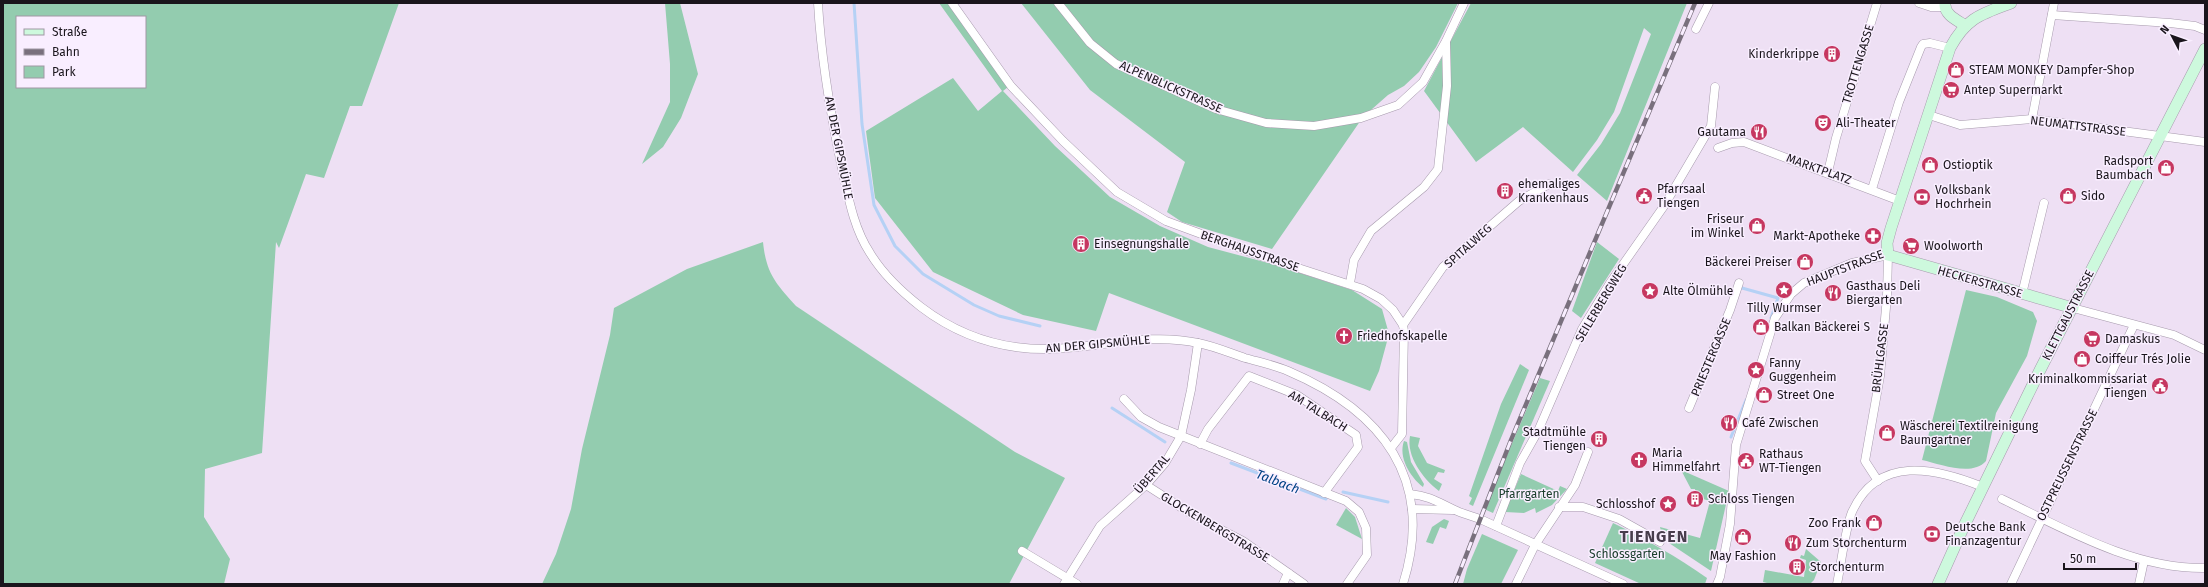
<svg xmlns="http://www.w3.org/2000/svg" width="2208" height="587" font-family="'Fira Sans',sans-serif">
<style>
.green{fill:#93ccaf;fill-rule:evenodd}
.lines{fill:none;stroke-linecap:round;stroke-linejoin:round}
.stream{stroke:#b5d1f5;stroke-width:3}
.street-casing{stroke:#a79aad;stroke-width:9}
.secondary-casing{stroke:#a79aad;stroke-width:12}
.street{stroke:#fff;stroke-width:8}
.secondary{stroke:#cdf9dd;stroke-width:11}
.rail-casing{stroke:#79707d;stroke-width:4.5}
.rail{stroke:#f9eeff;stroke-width:3;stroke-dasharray:9;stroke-linecap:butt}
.labels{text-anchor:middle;stroke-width:3;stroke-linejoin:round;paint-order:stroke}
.poi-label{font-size:12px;fill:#1a151c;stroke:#f9eeff;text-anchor:start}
.street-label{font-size:12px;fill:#1a151c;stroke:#f9eeff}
.park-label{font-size:12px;fill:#1c402f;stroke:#f9eeff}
.water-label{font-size:13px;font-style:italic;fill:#004285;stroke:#f9eeff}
.district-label{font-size:16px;font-weight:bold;letter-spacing:1px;fill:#483d4d;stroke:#f9eeff}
</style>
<rect width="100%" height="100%" fill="#eee0f4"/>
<g class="green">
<path d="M3 3H399L362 106H350L324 178 306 174 279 248 276 242 262 453 205 469 204 517 230 559 224 584H3ZM17 17H145V87H17Z"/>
<path d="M665 3H680L698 74 681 118 663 147 642 164 670 102V64Z"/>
<path d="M939 3H948L1008 87 1003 91 1055 146 1110 197 1160 226 1208 247 1272 264 1352 290 1382 309 1389 334 1379 371 1370 391 1109 293 1096 331 1023 315 933 272 875 198 866 131 953 78 978 111 1002 91Z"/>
<path d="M1021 3H1458L1436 47 1419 72 1404 86 1388 95 1363 117 1272 249 1182 222 1167 212 1185 162 1090 90Z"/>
<path d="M1471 3H1687L1607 201 1577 175 1601 144 1620 113 1651 34 1644 28 1614 112 1597 140 1573 172 1523 127 1476 162 1424 91Z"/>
<path d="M763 242C766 273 776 284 796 306L1015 452 1065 478 1009 584H542L556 554 571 509 582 449 610 335 614 308 687 269Z"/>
<path d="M1597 242 1619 259 1581 318 1572 311Z"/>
<path d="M1966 290 1997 297 2033 312 2037 321 2027 356 1996 413 1986 461C1972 477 1940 464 1922 460Z"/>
<path d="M1520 364 1529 370 1473 506 1469 504 1472 498 1469 496 1501 404Z"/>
<path d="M1540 378 1550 381 1493 513 1484 509Z"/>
<path d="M1410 436 1420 438 1418 446 1427 463 1445 470 1444 473 1438 472 1434 479 1442 484 1439 491C1423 479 1406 456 1410 436Z"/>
<path d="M1404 441 1407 442 1411 462 1424 484 1423 487C1410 477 1398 457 1404 441Z"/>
<path d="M1681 470 1729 491 1711 571 1663 539 1660 527 1700 538 1710 501 1696 497 1695 489H1691Z"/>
<path d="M1521 474 1558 491 1560 486 1567 489 1552 505 1536 513 1535 508 1524 513 1505 512Z"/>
<path d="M1346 508 1355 517 1362 539 1336 525Z"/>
<path d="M1444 519 1449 521 1446 529 1440 527 1433 544 1426 542 1432 527Z"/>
<path d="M1613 523C1646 539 1677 557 1707 578L1705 584H1641L1595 563Z"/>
<path d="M1482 534 1518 550 1501 584H1463L1467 569Z"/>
<path d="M1806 549 1821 562 1814 580 1810 584H1771L1763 582 1765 570 1804 577 1806 560 1800 558 1801 555 1804 556Z"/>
</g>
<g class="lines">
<g class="stream">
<path d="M854 3 862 124 874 205 895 246 923 274 974 305 999 316 1040 326"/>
<path d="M1742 288 1778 298 1771 318"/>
<path d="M1112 408 1165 442"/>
<path d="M1731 437 1746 400"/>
<path d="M1231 463 1326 499"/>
<path d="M1343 492 1388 502"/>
</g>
<g class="street-casing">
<g id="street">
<path d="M818 3C821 57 830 111 841 164 848 195 853 227 870 253 882 273 903 293 921 307 959 336 1002 350 1050 349 1100 348 1148 332 1198 343 1214 346 1230 353 1245 358 1259 362 1274 365 1288 371 1382 411 1436 479 1403 584"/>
<path d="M952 3 1011 86 1063 141 1117 192 1166 221 1261 256 1363 289 1381 299 1393 310 1403 325 1404 331 1402 434 1391 448"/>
<path d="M1058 3 1090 43 1116 64 1216 109 1266 123 1314 126 1361 118 1398 105 1423 82 1446 41 1464 3"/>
<path d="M1919 3 1931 7H1945"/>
<path d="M2052 15 2170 23 2195 26 2205 30"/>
<path d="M1696 29 1709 3"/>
<path d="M1929 115 1960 125 2032 119 2205 142"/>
<path d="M2032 119 2054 3"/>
<path d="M1718 148 1732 143 1744 142 1900 201"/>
<path d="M1828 172 1836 138 1877 3"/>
<path d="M1872 189 1899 102 1921 47 1923 44 1930 43 1950 48"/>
<path d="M1350 283 1354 260 1371 231 1424 187 1438 169 1447 86 1446 42"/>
<path d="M2022 294 2044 203"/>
<path d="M2073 308 2174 335 2205 350"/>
<path d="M1403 325 1443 267 1519 201 1549 184"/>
<path d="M1124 399 1141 417 1159 427 1346 501 1359 512 1366 528 1367 555 1347 584"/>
<path d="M1689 408 1730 310 1739 283"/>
<path d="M1200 444 1208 429 1249 376 1297 395 1356 435 1358 447 1324 493"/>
<path d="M1146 485 1193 515 1243 541 1304 584"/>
<path d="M1410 494C1430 496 1438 502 1455 510 1463 514 1472 516 1480 519L1623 584"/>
<path d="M2002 499C2065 529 2133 569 2205 568"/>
<path d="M1559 507H1583L1619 519 1660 542"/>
<path d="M1412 509 1453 510"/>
<path d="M1496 526 1520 463 1538 431 1582 329 1610 283 1664 206 1711 126 1715 87"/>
<path d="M1022 551 1077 584"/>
<path d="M1064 584 1100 526 1146 485 1165 463 1181 436 1191 390 1198 343"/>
<path d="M1283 584 1288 573"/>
<path d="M1516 584 1535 545 1575 485 1588 452"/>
<path d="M1717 584 1720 577 1730 524 1736 445 1775 318 1791 294 1804 283 1852 263 1888 255 1887 296 1880 376 1865 461 1878 481"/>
<path d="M1837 584C1841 565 1845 529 1852 512 1878 454 1936 468 1983 487"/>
<path d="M2011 584 2134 325"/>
<path d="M2139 584 2144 561"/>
</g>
</g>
<g class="secondary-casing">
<g id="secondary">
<path d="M1945 3C1944 15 1957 20 1966 26"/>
<path d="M2011 3C1981 14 1966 18 1950 48L1891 228 1887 243 1888 255 2073 308"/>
<path d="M1938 584 1964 526 2040 370 2205 49"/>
</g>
</g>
<use href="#street" class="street"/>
<use href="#secondary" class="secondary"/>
<g class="rail-casing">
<path id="rail" d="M1455 584 1511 440 1695 3"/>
</g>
<use href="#rail" class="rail"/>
</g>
<defs>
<g id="building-disc" transform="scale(0.9)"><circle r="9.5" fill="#c63760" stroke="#f9eeff"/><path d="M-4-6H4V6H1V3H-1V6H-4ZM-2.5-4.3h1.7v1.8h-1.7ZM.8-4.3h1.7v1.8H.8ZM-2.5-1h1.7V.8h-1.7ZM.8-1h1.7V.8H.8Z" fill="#fff"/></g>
<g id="shop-disc" transform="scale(0.9)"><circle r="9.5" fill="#c63760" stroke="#f9eeff"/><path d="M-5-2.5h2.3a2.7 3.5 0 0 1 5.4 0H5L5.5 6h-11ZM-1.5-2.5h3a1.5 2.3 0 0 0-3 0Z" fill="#fff"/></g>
<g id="supermarket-disc" transform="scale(0.9)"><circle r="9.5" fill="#c63760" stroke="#f9eeff"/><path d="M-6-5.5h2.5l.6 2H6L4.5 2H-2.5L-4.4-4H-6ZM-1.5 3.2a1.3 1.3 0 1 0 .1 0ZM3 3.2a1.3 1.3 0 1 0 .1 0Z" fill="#fff"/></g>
<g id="theatre-disc" transform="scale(0.9)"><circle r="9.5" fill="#c63760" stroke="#f9eeff"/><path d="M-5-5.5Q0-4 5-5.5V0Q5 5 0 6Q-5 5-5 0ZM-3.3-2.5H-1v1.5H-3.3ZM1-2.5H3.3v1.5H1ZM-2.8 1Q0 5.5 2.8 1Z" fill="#fff"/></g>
<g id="restaurant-disc" transform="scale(0.9)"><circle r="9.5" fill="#c63760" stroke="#f9eeff"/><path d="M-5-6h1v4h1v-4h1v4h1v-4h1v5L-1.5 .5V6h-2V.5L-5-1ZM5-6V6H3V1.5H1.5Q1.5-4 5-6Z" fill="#fff"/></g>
<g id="civic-disc" transform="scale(0.9)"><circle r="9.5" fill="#c63760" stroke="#f9eeff"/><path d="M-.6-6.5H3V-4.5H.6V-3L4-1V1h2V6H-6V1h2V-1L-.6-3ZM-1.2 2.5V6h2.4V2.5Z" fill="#fff"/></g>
<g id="bank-disc" transform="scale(0.9)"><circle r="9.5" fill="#c63760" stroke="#f9eeff"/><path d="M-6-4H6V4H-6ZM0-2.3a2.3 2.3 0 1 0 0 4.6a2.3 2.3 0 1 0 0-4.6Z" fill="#fff"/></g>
<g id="pharmacy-disc" transform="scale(0.9)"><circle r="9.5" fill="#c63760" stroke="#f9eeff"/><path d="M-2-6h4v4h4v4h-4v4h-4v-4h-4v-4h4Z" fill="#fff"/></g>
<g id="sight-disc" transform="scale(0.9)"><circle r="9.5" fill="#c63760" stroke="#f9eeff"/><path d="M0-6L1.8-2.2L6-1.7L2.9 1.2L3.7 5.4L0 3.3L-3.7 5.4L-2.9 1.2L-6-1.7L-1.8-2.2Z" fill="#fff"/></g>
<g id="church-disc" transform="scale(0.9)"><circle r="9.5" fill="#c63760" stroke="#f9eeff"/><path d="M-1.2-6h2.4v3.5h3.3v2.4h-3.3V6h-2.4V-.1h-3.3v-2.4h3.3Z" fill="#fff"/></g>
</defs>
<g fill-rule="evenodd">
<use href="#building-disc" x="1832" y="54"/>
<use href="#shop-disc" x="1956" y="70"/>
<use href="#supermarket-disc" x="1951" y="90"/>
<use href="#theatre-disc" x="1823" y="123"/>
<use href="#restaurant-disc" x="1759" y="132"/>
<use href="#shop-disc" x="1930" y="165"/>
<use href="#shop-disc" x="2166" y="168"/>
<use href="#building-disc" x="1505" y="191"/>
<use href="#civic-disc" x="1644" y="196"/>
<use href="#shop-disc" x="2068" y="196"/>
<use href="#bank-disc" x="1922" y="197"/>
<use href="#shop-disc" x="1757" y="226"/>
<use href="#pharmacy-disc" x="1873" y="236"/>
<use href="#building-disc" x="1081" y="244"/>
<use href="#supermarket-disc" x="1911" y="246"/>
<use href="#shop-disc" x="1805" y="262"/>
<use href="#sight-disc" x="1784" y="290"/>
<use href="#sight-disc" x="1650" y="291"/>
<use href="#restaurant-disc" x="1833" y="293"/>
<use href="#shop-disc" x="1761" y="327"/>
<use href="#church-disc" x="1344" y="336"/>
<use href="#supermarket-disc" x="2092" y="339"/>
<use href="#shop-disc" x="2082" y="359"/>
<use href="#sight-disc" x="1756" y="370"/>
<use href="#civic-disc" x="2160" y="386"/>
<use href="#shop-disc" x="1764" y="395"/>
<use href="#restaurant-disc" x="1729" y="423"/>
<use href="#shop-disc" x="1887" y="433"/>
<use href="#building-disc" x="1599" y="439"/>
<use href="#church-disc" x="1639" y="460"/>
<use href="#civic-disc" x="1746" y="461"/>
<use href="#building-disc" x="1695" y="499"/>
<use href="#sight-disc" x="1668" y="504"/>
<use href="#shop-disc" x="1874" y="523"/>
<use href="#bank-disc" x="1932" y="534"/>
<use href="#shop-disc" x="1743" y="537"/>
<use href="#restaurant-disc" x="1793" y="543"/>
<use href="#building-disc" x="1797" y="567"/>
</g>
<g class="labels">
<g class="poi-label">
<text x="1819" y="58" text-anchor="end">Kinderkrippe</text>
<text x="1969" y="74">STEAM MONKEY Dampfer-Shop</text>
<text x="1964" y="94">Antep Supermarkt</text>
<text x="1836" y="127">Ali-Theater</text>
<text x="1746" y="136" text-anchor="end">Gautama</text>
<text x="2153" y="165" text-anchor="end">Radsport<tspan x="2153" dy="14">Baumbach</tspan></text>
<text x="1943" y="169">Ostioptik</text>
<text x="1518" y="188">ehemaliges<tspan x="1518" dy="14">Krankenhaus</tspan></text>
<text x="1657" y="193">Pfarrsaal<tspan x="1657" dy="14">Tiengen</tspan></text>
<text x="1935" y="194">Volksbank<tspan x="1935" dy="14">Hochrhein</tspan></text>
<text x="2081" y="200">Sido</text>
<text x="1744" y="223" text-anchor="end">Friseur<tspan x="1744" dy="14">im Winkel</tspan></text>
<text x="1860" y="240" text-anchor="end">Markt-Apotheke</text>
<text x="1094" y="248">Einsegnungshalle</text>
<text x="1924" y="250">Woolworth</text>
<text x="1792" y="266" text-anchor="end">Bäckerei Preiser</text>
<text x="1846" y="290">Gasthaus Deli<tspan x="1846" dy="14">Biergarten</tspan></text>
<text x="1663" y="295">Alte Ölmühle</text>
<text x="1784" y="312" text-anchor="middle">Tilly Wurmser</text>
<text x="1774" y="331">Balkan Bäckerei S</text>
<text x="1357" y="340">Friedhofskapelle</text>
<text x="2105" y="343">Damaskus</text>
<text x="2095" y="363">Coiffeur Trés Jolie</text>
<text x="1769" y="367">Fanny<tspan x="1769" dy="14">Guggenheim</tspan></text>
<text x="2147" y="383" text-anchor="end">Kriminalkommissariat<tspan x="2147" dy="14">Tiengen</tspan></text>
<text x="1777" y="399">Street One</text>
<text x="1742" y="427">Café Zwischen</text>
<text x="1900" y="430">Wäscherei Textilreinigung<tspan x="1900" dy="14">Baumgartner</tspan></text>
<text x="1586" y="436" text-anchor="end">Stadtmühle<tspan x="1586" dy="14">Tiengen</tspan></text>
<text x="1652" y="457">Maria<tspan x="1652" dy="14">Himmelfahrt</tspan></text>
<text x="1759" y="458">Rathaus<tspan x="1759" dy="14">WT-Tiengen</tspan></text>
<text x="1708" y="503">Schloss Tiengen</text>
<text x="1655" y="508" text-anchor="end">Schlosshof</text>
<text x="1861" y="527" text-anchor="end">Zoo Frank</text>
<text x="1945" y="531">Deutsche Bank<tspan x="1945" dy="14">Finanzagentur</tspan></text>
<text x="1806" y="547">Zum Storchenturm</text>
<text x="1743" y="560" text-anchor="middle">May Fashion</text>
<text x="1810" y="571">Storchenturm</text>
</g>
<g class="street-label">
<text transform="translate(1858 64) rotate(-73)" y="4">TROTTENGASSE</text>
<text transform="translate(1171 87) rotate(24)" y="4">ALPENBLICKSTRASSE</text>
<text transform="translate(2078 126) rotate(7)" y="4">NEUMATTSTRASSE</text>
<text transform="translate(839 148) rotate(79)" y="4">AN DER GIPSMÜHLE</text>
<text transform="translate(1819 169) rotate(20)" y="4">MARKTPLATZ</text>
<text transform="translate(1468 246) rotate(-42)" y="4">SPITALWEG</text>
<text transform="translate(1250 251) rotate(19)" y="4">BERGHAUSSTRASSE</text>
<text transform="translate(1845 268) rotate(-21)" y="4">HAUPTSTRASSE</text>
<text transform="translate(1980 282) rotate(16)" y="4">HECKERSTRASSE</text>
<text transform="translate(1601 303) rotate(-59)" y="4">SEILERBERGWEG</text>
<text transform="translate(2068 315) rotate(-63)" y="4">KLETTGAUSTRASSE</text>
<text transform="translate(1098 344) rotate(-5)" y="4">AN DER GIPSMÜHLE</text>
<text transform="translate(1711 357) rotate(-67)" y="4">PRIESTERGASSE</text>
<text transform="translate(1880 358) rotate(-83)" y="4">BRÜHLGASSE</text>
<text transform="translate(1318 411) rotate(32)" y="4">AM TALBACH</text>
<text transform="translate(2067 465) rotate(-64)" y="4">OSTPREUSSENSTRASSE</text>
<text transform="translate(1152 474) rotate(-49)" y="4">ÜBERTAL</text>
<text transform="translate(1215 527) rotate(31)" y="4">GLOCKENBERGSTRASSE</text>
</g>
<g class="park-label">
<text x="1529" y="498">Pfarrgarten</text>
<text x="1627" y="558">Schlossgarten</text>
</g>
<g class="water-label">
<text transform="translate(1278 481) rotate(21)" y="5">Talbach</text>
</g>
<g class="district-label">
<text x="1654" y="542">TIENGEN</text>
</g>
</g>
<rect width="2208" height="587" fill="none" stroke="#1a151c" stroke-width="8"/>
<rect x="16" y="16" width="130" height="72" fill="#f9eeff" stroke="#a097a4"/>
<rect x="24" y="29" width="20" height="6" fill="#cdf9dd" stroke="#a097a4"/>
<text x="52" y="36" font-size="12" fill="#1a151c">Straße</text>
<rect x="24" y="49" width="20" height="6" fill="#79707d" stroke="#a097a4"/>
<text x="52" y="56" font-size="12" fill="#1a151c">Bahn</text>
<rect x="24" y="66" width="20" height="12" fill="#93ccaf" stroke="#a097a4"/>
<text x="52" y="76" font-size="12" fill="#1a151c">Park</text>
<g transform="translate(2172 36) rotate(311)" stroke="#f9eeff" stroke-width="3" paint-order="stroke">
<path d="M0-3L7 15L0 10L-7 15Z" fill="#1a151c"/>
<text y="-6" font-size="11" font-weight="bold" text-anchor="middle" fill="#1a151c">N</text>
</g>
<path d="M2064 563v6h72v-6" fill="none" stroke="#1a151c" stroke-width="2"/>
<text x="2070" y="563" font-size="12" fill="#1a151c" stroke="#f9eeff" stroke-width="3" paint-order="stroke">50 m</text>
</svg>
